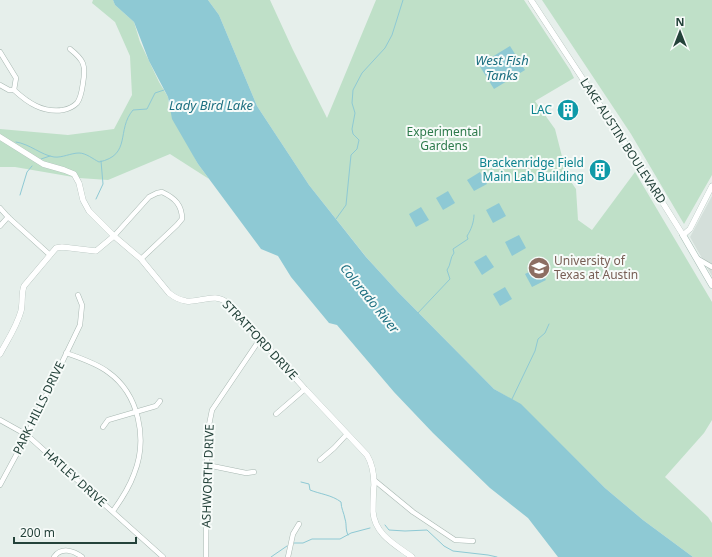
<svg xmlns="http://www.w3.org/2000/svg" width="712" height="557" font-family="'Noto Sans',sans-serif">
<style>
.built{fill:#d4dfda}
.green{fill:#bfe0c8}
.water{fill:#8ec9d4}
.lines{fill:none;stroke-linecap:round;stroke-linejoin:round}
.stream{stroke:#8ec9d4;stroke-width:1}
.minor-casing{stroke:#a8b8b2;stroke-width:5.5}
.tertiary-casing{stroke:#a8b8b2;stroke-width:6}
.secondary-casing{stroke:#a4bbb3;stroke-width:7}
.minor{stroke:#fff;stroke-width:4.5}
.tertiary{stroke:#fff;stroke-width:5.5}
.secondary{stroke:#fff;stroke-width:6}
.labels{text-anchor:middle;stroke-width:4;stroke-linejoin:round;paint-order:stroke}
.culture-label{font-size:12px;fill:#0d838f;stroke:#f7fbf9;text-anchor:end}
.park-label{font-size:12px;fill:#2d7a4b;stroke:#f7fbf9}
.street-label{font-size:12px;fill:#24423a;stroke:#f7fbf9}
.education-label{font-size:12px;fill:#785e54;stroke:#f7fbf9;text-anchor:start}
.water-label{font-size:13px;font-style:italic;fill:#1c6f80;stroke:#f7fbf9}
</style>
<rect width="100%" height="100%" fill="#e6efeb"/>
<path class="built" d="M712 196V276L690 237Z"/>
<g class="green">
<path d="M93 0H113L115 5 134 22 140 42 159 82 168 97 169 107 198 164 209 179 170 154 108 180 79 178 15 167H0V129L68 135 114 129 132 95 130 56 115 22 92 3Z"/>
<path d="M208 0H270L293 50 327 118 376 0H524L570 70 574 78 535 101 555 129 567 176 576 189 578 220 592 230 635 172 712 302V420L704 433 665 477 708 517 712 523V557H693L643 520 605 488 521 405 494 389 398 292 367 258 309 185 257 106 219 15Z"/>
<path d="M542 0H712V175L684 224 631 134Z"/>
</g>
<g class="water">
<path d="M113 0H208L219 15 257 106 309 185 366 257 398 292 494 389 521 404 605 488 643 520 693 557H558L528 518 490 488 433 433 394 392 337 325 329 323 291 277 278 256 261 249 198 164 172 119 168 97 149 61 134 22 115 5Z"/>
<path d="M510 46 525 70 494 89 479 65Z"/>
<path d="M480 172 487 184 474 191 467 180Z"/>
<path d="M448 191 455 203 443 210 436 198Z"/>
<path d="M499 203 506 216 493 223 486 210Z"/>
<path d="M421 207 429 220 416 227 409 214Z"/>
<path d="M519 235 526 248 512 256 505 242Z"/>
<path d="M486 255 494 267 482 275 474 262Z"/>
<path d="M539 267 546 280 532 287 525 274Z"/>
<path d="M505 287 512 299 500 306 493 294Z"/>
</g>
<g class="lines">
<g class="stream">
<path d="M16 142C30 144 41 155 54 157 62 158 71 153 79 153 86 153 93 159 99 162 132 155 116 130 133 110L147 109 155 93 164 90"/>
<path d="M41 159 50 156"/>
<path d="M20 195 27 172 32 166"/>
<path d="M96 199 103 184 101 161"/>
<path d="M336 219 346 205 351 155 357 149 359 140 353 134 352 129 355 113 352 103 353 90 362 73 385 48 392 35 403 0"/>
<path d="M417 314 450 279 447 270C451 265 450 257 454 253L453 249 468 239 467 236C471 230 474 222 474 215"/>
<path d="M512 399 535 351 538 339 545 333 549 324"/>
<path d="M301 482 309 484 310 490C320 494 332 495 341 502 341 508 344 513 345 519 347 525 345 529 348 535"/>
<path d="M385 525 389 530 405 531 427 530 444 546 453 551 488 555 497 557"/>
<path d="M294 543H303L312 539H340L351 533 370 528"/>
<path d="M271 557 287 546"/>
</g>
<g class="minor-casing">
<g id="minor">
<path d="M0 52 16 78 14 90"/>
<path d="M0 85 9 90H14C28 103 43 113 63 110 68 109 73 107 77 103 81 98 82 90 83 83 86 65 84 60 70 49"/>
<path d="M0 208 8 217 50 255"/>
<path d="M0 226 8 217"/>
<path d="M114 236 149 197 157 193 162 192C175 198 182 205 182 219L177 225 141 259"/>
<path d="M698 259 712 267"/>
<path d="M66 353C80 358 96 363 108 372 139 394 148 439 134 474 129 488 121 500 113 511"/>
<path d="M276 414 305 389"/>
<path d="M0 420 27 435 163 557"/>
<path d="M103 427 108 420 156 406 160 401"/>
<path d="M320 460 334 448 347 434"/>
<path d="M207 465 246 473 254 472"/>
<path d="M374 480 413 512 455 540 473 541"/>
<path d="M0 485 27 435 80 325 82 305 78 295"/>
<path d="M54 557C61 547 73 550 82 557"/>
<path d="M206 557 207 435 212 410 260 339"/>
<path d="M288 557 293 534 299 524"/>
</g>
</g>
<g class="tertiary-casing">
<g id="tertiary">
<path d="M531 0 634 157 683 235 690 229 712 186"/>
<path d="M0 137 43 164 64 170 74 174 79 183 83 200 89 211 114 236 141 259 169 293C174 297 179 300 186 301 203 303 214 291 229 304L305 389 367 455C373 465 374 474 374 485 373 494 373 503 373 512 375 535 396 545 412 557"/>
<path d="M0 354C7 341 17 326 21 311 23 303 21 294 24 286L56 248 62 247 96 251 114 236"/>
</g>
</g>
<g class="secondary-casing">
<path id="secondary" d="M683 235 712 285"/>
</g>
<use href="#minor" class="minor"/>
<use href="#tertiary" class="tertiary"/>
<use href="#secondary" class="secondary"/>
</g>
<defs>
<g id="building-disc" transform="scale(1.15)"><circle r="9.5" fill="#0f9aa8" stroke="#f7fbf9"/><path d="M-4-6H4V6H1V3H-1V6H-4ZM-2.5-4.3h1.7v1.8h-1.7ZM.8-4.3h1.7v1.8H.8ZM-2.5-1h1.7V.8h-1.7ZM.8-1h1.7V.8H.8Z" fill="#fff"/></g>
<g id="university-disc" transform="scale(1.15)"><circle r="9.5" fill="#8d6e63" stroke="#f7fbf9"/><path d="M0-5L7-2L0 1L-7-2ZM-4 1L0 2.5L4 1V4Q0 6-4 4Z" fill="#fff"/></g>
</defs>
<g fill-rule="evenodd">
<use href="#building-disc" x="568" y="110"/>
<use href="#building-disc" x="600" y="170"/>
<use href="#university-disc" x="539" y="268"/>
</g>
<g class="labels">
<g class="culture-label">
<text x="552" y="114">LAC</text>
<text x="584" y="167">Brackenridge Field<tspan x="584" dy="14">Main Lab Building</tspan></text>
</g>
<g class="park-label">
<text x="444" y="136">Experimental<tspan x="444" dy="14">Gardens</tspan></text>
</g>
<g class="street-label">
<text transform="translate(623 141) rotate(57)" y="4">LAKE AUSTIN BOULEVARD</text>
<text transform="translate(260 340) rotate(47)" y="4">STRATFORD DRIVE</text>
<text transform="translate(39 408) rotate(-64)" y="4">PARK HILLS DRIVE</text>
<text transform="translate(208 476) rotate(-88)" y="4">ASHWORTH DRIVE</text>
<text transform="translate(75 478) rotate(42)" y="4">HATLEY DRIVE</text>
</g>
<g class="education-label">
<text x="554" y="265">University of<tspan x="554" dy="14">Texas at Austin</tspan></text>
</g>
<g class="water-label">
<text x="502" y="65">West Fish<tspan x="502" dy="15">Tanks</tspan></text>
<text x="211" y="110">Lady Bird Lake</text>
<text transform="translate(370 298) rotate(51)" y="5">Colorado River</text>
</g>
</g>
<g transform="translate(680 32)" stroke="#f7fbf9" stroke-width="3" paint-order="stroke">
<path d="M0-3L7 15L0 10L-7 15Z" fill="#24423a"/>
<text y="-6" font-size="11" font-weight="bold" text-anchor="middle" fill="#24423a">N</text>
</g>
<path d="M14 537v6h122v-6" fill="none" stroke="#24423a" stroke-width="2"/>
<text x="20" y="537" font-size="12" fill="#24423a" stroke="#f7fbf9" stroke-width="3" paint-order="stroke">200 m</text>
</svg>
